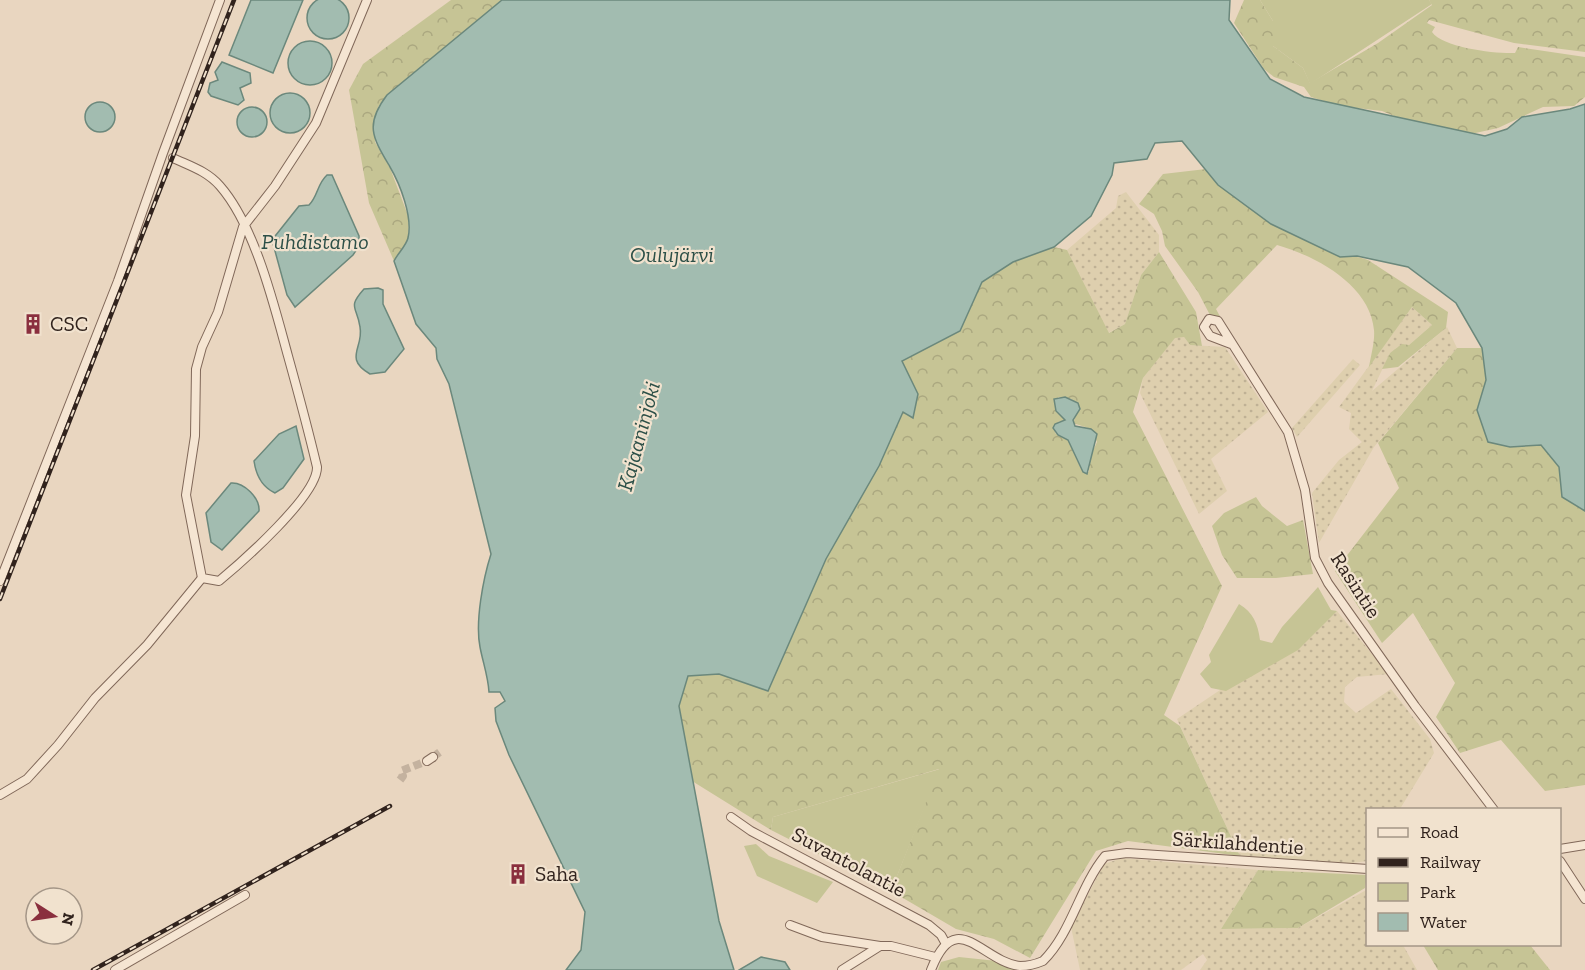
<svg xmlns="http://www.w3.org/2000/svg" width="1585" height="970" font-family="'Zilla Slab',serif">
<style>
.farmland{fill:url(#farmland-dots)}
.green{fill:#c6c495}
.forest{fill:url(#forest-crowns);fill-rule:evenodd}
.water{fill:#a2bcb0;stroke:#6b887c;stroke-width:1.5}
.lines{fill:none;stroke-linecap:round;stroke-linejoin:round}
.minor-tunnel{stroke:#c4b29f;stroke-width:8;stroke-dasharray:8 4;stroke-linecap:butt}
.minor-casing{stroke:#806859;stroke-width:10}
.minor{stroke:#f5e5d2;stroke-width:8}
.rail-casing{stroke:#31231d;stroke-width:4.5}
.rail{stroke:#f1e2ce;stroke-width:2;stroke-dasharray:7;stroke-linecap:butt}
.labels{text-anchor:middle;stroke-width:4.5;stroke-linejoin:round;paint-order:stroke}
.poi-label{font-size:21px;fill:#31231d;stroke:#f1e2ce;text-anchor:start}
.street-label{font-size:21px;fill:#31231d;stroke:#f1e2ce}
.water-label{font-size:22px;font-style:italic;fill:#2d5048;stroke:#f1e2ce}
</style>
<defs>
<pattern id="farmland-dots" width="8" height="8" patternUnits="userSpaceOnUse" patternTransform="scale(1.5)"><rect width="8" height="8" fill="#decfae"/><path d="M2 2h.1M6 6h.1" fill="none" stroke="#bfb195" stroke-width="1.8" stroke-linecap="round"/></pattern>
<pattern id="forest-crowns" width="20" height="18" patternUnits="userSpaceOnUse" patternTransform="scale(1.5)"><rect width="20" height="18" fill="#c6c495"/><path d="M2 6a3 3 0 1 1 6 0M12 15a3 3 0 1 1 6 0" fill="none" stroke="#aba880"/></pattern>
</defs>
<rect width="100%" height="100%" fill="#e9d6c0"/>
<g class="farmland">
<path d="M1126 192 1159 235V252L1141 275 1125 324 1108 333 1067 250 1116 208 1118 196Z"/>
<path d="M1412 307 1432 325 1409 345 1390 353 1372 391 1447 327 1457 348 1374 447 1319 543 1312 493 1339 460 1362 442 1349 429 1351 413 1339 407Z"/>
<path d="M1175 337H1184L1190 345 1225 347 1268 412 1211 459 1227 491 1199 514 1140 393 1143 378Z"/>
<path d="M1353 359 1360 365 1297 437 1292 428Z"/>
<path d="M1337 611 1388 674 1357 677 1345 687 1344 702 1356 713 1391 689 1430 739 1434 753 1400 809 1368 810 1367 861 1346 864 1240 856 1177 719Z"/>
<path d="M1122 858 1258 870 1221 929 1298 928 1368 889V944L1403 945 1417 970H1200L1207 960 1203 954 1181 970H1080L1071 927 1104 864Z"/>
</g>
<g class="green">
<path d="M1260 0H1429L1432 4 1310 84 1303 68 1273 46V21Z"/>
<path d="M1318 587 1331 610 1337 611 1298 650 1226 691 1211 688 1200 674 1211 662 1209 655 1239 604C1253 612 1258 624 1260 640L1272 643 1282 627Z"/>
<path d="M940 769 891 891 771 830 773 817Z"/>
<path d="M756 844 769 856 833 882 817 903 757 876 744 846Z"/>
</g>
<g class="forest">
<path d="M451 0H502L387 95 378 107 375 142 390 168 409 218 408 241 394 261 369 203 349 90 363 64Z"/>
<path d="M1244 0H1260L1273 21V46L1303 68 1310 83 1378 43 1432 5 1429 0H1585V52L1514 43 1429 20 1427 23 1435 27 1432 32C1443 48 1497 54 1515 53L1518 47 1585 57V97L1574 106 1543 107 1498 128 1471 134 1404 120 1382 111 1340 106 1311 97 1304 87 1274 77 1264 69 1234 23Z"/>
<path d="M1206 169 1218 185 1323 248C1340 257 1352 254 1368 260L1448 312 1446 328 1398 367 1382 369 1390 353 1402 344 1409 345 1432 325 1412 307 1369 367C1371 355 1375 341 1374 330 1370 285 1316 256 1277 245L1216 309 1224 324 1211 317 1198 292 1165 246 1162 231 1154 214 1139 204 1163 174Z"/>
<path d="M1054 247 1067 250 1109 333 1125 324 1141 275 1159 252 1196 312 1202 346 1190 345 1184 337 1175 338 1143 378 1133 412 1222 586 1164 715 1180 726 1240 856 1128 841 1096 851 1030 958 994 939 956 929 891 891 939 769 773 817 771 830 692 781 679 706 688 676 719 674 768 690 826 559 878 466 903 411 913 417 918 394 902 361 960 331 982 282 1013 262ZM1058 397 1072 399 1076 415 1073 423 1091 429 1097 442 1090 457 1089 472 1081 469 1068 440 1055 433 1058 422 1065 420 1060 415Z"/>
<path d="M1457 348H1482L1486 380 1477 410 1510 447 1541 445 1560 467 1562 497 1585 511V785L1545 791 1501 740 1460 753 1436 717 1455 683 1413 613 1382 643 1335 571 1399 488 1378 443Z"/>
<path d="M1256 497 1262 506 1287 526 1303 520 1313 574 1276 578H1237L1222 555 1212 526 1224 513Z"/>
<path d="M1258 870 1367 875 1365 888 1298 928 1221 929Z"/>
<path d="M1423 945H1530L1550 970H1438Z"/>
<path d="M959 957 997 961 1016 970H938L941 962Z"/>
</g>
<g class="water">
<circle cx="328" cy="18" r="21"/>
<path d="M251 0H303L273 73 229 55Z"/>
<path d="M502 0H1230L1229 20 1270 79 1304 97 1485 136 1507 129 1522 117 1570 109 1585 104V511L1562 497 1559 467 1541 445 1510 447 1488 442 1477 410 1486 380 1482 348 1456 303 1408 267 1357 256 1340 257 1271 224 1218 185 1182 141 1155 143 1147 159 1114 163 1112 175 1091 216 1054 247 1013 262 982 282 960 331 902 361 918 394 913 418 903 412 879 466 826 559 768 691 719 674 688 676 679 706 719 921 734 970H566L581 950 585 912 509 755 496 721 495 708 505 701 500 692H489C488 676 483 663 480 647 475 622 483 579 491 554L449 384 437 359 436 348 416 324 394 261C398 253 406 246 408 238 413 217 400 184 390 167 373 138 364 125 387 95Z"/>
<circle cx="310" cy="63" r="22"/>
<path d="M222 62 250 73 251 83 240 88 244 100 238 105 211 96 208 92 210 83 218 80 215 72Z"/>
<circle cx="290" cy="113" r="20"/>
<circle cx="100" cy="117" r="15"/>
<circle cx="252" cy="122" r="15"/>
<path d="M327 175H332L359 236V246L353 255 295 307 287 295 272 240 299 206 309 205C318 196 317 184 327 175Z"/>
<path d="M378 288 383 290V304L404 349 385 372 370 374C343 358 364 348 360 327 357 306 347 308 364 289Z"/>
<path d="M1065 397 1078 403 1080 409 1073 420 1075 426 1091 429 1097 434 1087 474 1083 472 1068 440 1058 435 1053 428 1055 424 1065 420 1056 411 1054 399Z"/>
<path d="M296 426 304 459 283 488 275 493C262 487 256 475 254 461L279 434Z"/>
<path d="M231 483C244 482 260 498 259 511L222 550 211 542 206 513Z"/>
<path d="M761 957 785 962 790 970H739Z"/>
</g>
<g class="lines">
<g class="minor-tunnel">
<path d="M433 757 440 752"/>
<path d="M400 780 403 776 401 771 427 761"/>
</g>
<g class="minor-casing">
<g id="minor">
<path d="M173 158C190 166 207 171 220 186 255 226 274 305 288 356 298 392 308 429 317 467 318 495 242 562 219 581L202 578 186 495 195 436 196 369 202 347 218 312 243 227 275 186 316 123 367 0"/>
<path d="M1231 344 1210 336 1204 327 1209 319 1218 321 1288 432 1305 490 1315 558 1328 583 1415 706 1494 810"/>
<path d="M0 581 118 281 163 153 220 0"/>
<path d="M427 761 433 757"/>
<path d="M0 795 27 779 58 745 95 698 147 645 202 578"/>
<path d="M731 817 751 831 929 925 941 935 946 944"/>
<path d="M1560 849 1585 845"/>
<path d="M1560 861 1585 899"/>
<path d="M790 925 822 937 880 946"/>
<path d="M115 970 245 895"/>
<path d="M842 970 880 946H891L935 957"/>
<path d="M931 970C956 905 982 962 1020 966 1028 966 1036 964 1043 961 1072 932 1079 888 1105 856L1127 853 1368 869"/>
</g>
</g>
<use href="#minor" class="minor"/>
<g class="rail-casing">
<g id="rail">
<path d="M0 599 234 0"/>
<path d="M93 970 390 806"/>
</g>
</g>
<use href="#rail" class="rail"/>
</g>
<defs>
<g id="building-bare" transform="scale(1.62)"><path d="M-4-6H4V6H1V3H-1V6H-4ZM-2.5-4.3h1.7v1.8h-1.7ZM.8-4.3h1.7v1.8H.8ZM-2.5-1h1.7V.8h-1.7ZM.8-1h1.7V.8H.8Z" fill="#8a2f3e" stroke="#f1e2ce" stroke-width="2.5" paint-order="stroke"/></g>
</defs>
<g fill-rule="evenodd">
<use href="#building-bare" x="33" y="324"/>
<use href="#building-bare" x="518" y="874"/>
</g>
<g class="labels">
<g class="poi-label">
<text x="50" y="331">CSC</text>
<text x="535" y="881">Saha</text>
</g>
<g class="street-label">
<text transform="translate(1356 585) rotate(57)" y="7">Rasintie</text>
<text transform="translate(1238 843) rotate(4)" y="7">Särkilahdentie</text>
<text transform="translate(849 862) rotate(28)" y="7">Suvantolantie</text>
</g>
<g class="water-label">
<text x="315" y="249">Puhdistamo</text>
<text x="672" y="262">Oulujärvi</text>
<text transform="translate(638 436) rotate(-75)" y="8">Kajaaninjoki</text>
</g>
</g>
<rect x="1366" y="808" width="195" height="138" fill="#f1e2ce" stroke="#a49687" stroke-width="1.5"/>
<rect x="1378" y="828" width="30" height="9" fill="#f5e5d2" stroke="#a49687" stroke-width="1.5"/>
<text x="1420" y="838" font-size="18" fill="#31231d">Road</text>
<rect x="1378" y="858" width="30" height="9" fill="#31231d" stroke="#a49687" stroke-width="1.5"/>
<text x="1420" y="868" font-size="18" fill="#31231d">Railway</text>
<rect x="1378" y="883" width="30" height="18" fill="#c6c495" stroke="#a49687" stroke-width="1.5"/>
<text x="1420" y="898" font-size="18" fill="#31231d">Park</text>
<rect x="1378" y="913" width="30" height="18" fill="#a2bcb0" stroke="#a49687" stroke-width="1.5"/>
<text x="1420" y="928" font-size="18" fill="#31231d">Water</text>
<g transform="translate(54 916) rotate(102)"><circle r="28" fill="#f1e2ce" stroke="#a49687" stroke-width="1.5"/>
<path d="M0-4.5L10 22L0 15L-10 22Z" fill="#8a2f3e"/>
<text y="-9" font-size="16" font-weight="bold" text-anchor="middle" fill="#31231d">N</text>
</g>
</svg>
